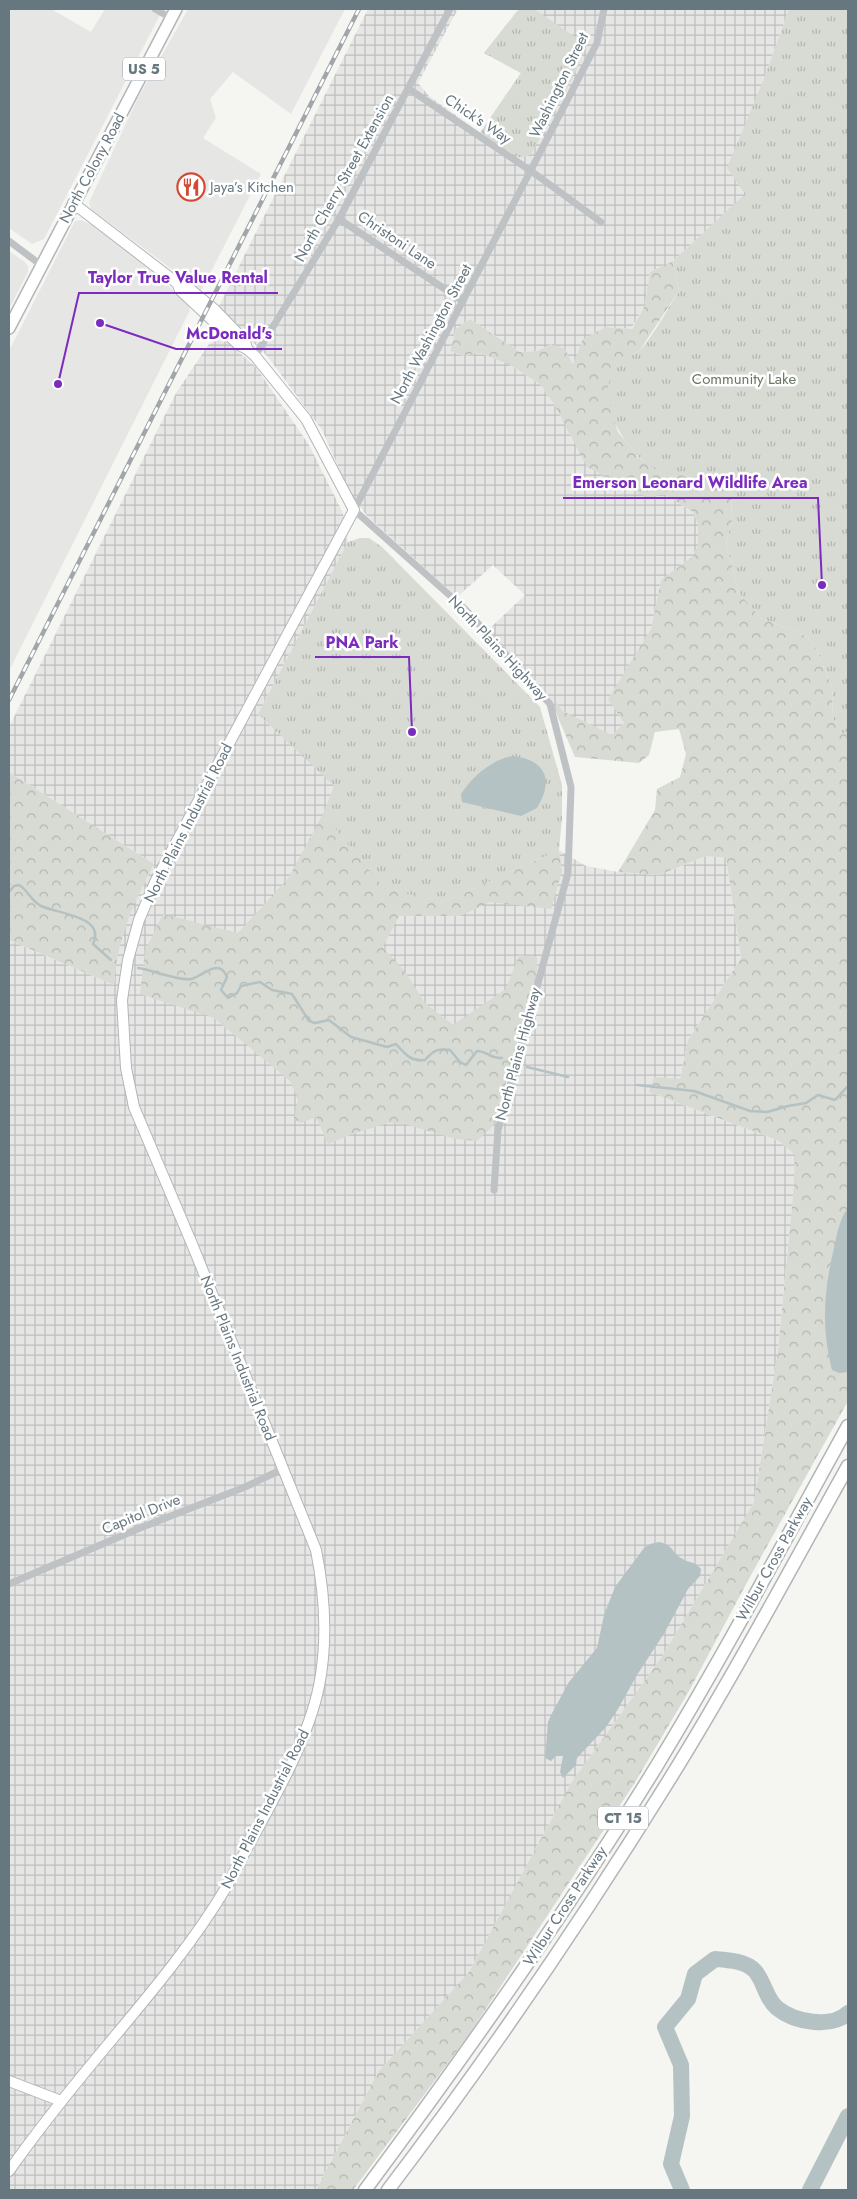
<svg xmlns="http://www.w3.org/2000/svg" width="857" height="2199" font-family="Jost,sans-serif">
<style>
.built{fill:#e6e6e5}
.industrial{fill:url(#industrial-grid)}
.grass{fill:url(#grass-tufts)}
.forest{fill:url(#forest-crowns)}
.water{fill:#b5c2c4}
.lines{fill:none;stroke-linecap:round;stroke-linejoin:round}
.stream{stroke:#b5c2c4;stroke-width:2.5}
.river{stroke:#b5c2c4;stroke-width:16}
.secondary-casing{stroke:#b1b6b9;stroke-width:12}
.primary-casing{stroke:#b2b6b9;stroke-width:14}
.highway-casing{stroke:#b1b5b7;stroke-width:15}
.street{stroke:#bec2c5;stroke-width:7}
.secondary{stroke:#fff;stroke-width:10}
.primary{stroke:#fff;stroke-width:11}
.highway{stroke:#fff;stroke-width:12}
.rail-casing{stroke:#a0a6aa;stroke-width:4.5}
.rail{stroke:#fff;stroke-width:2.5;stroke-dasharray:8;stroke-linecap:butt}
.labels{text-anchor:middle;stroke-width:5;stroke-linejoin:round;paint-order:stroke}
.shield{fill:#fff;stroke:#94a0a6;stroke-width:1}
.shield-label{font-size:14px;font-weight:bold;fill:#667780}
.street-label{font-size:15px;fill:#667780;stroke:#fff}
.poi-label{font-size:15px;fill:#667780;stroke:#fff;text-anchor:start}
.park-label{font-size:15px;fill:#6a7865;stroke:#fff}
.leader{fill:none;stroke:#7b2cbf;stroke-width:2}
.callout-dot{fill:#7b2cbf;stroke:#fff;stroke-width:2}
.callout-label{font-size:16px;text-anchor:middle;font-weight:bold;fill:#7b2cbf;stroke:#fff;stroke-width:5;stroke-linejoin:round;paint-order:stroke}
</style>
<defs>
<pattern id="industrial-grid" width="8" height="8" patternUnits="userSpaceOnUse" patternTransform="scale(1.25)"><rect width="8" height="8" fill="#e6e6e5"/><path d="M0 4h8M4 0v8" fill="none" stroke="#bebfbf"/></pattern>
<pattern id="grass-tufts" width="24" height="20" patternUnits="userSpaceOnUse" patternTransform="scale(1.25)"><rect width="24" height="20" fill="#d7dbd3"/><path d="M3 7l-1-3M5 7V3M7 7l1-3M15 17l-1-3M17 17v-4M19 17l1-3" fill="none" stroke="#b2b6b0"/></pattern>
<pattern id="forest-crowns" width="20" height="18" patternUnits="userSpaceOnUse" patternTransform="scale(1.25)"><rect width="20" height="18" fill="#d7dbd3"/><path d="M2 6a3 3 0 1 1 6 0M12 15a3 3 0 1 1 6 0" fill="none" stroke="#b2b6b0"/></pattern>
</defs>
<rect width="100%" height="100%" fill="#f5f5f2"/>
<g class="built">
<path d="M9 9H51L91 32 105 9H163L44 239 32 244 9 228Z"/>
<path d="M188 9H345L291 114 233 72 210 99 216 118 203 138 261 174 201 291 91 209 89 202 138 98Z"/>
<path d="M81 220 102 229 188 303 190 310 9 671V351L75 221Z"/>
<path d="M9 251 25 262 28 266V272L9 309Z"/>
</g>
<g class="industrial">
<path d="M368 9H458L418 83 429 96 480 133 521 73 484 53 519 9H789L763 81 746 194 673 261 650 272 645 305 631 329 606 327 573 366 552 344 537 351 520 352 470 319 456 329 450 351 464 356 480 353 510 365 541 385 555 406 664 494 693 512 698 524V545L693 556 661 580 651 629 632 662 624 723 612 736 563 711 556 703V713L488 630 525 595 493 565 457 597 367 516 351 495 322 430 268 357 218 308Z"/>
<path d="M220 336 256 367 309 445 343 513 348 542 258 714 335 786 444 902 559 850 586 866 618 872 659 875 706 856 726 858 741 958 688 1040 680 1079 649 1092 779 1141 795 1155 793 1195 778 1350 754 1502 663 1655 571 1783 469 1972 378 2072 316 2190H9V940L114 985 116 956 129 914 154 864 9 772V727L176 393 209 344Z"/>
</g>
<g class="grass">
<path d="M519 9H534L578 39 587 35 588 38 576 71 531 154 525 157H518L480 133 521 73 484 53Z"/>
<path d="M789 9H848V731L842 734 833 718 832 687 817 650 806 636 761 618 739 593 726 544 732 520 731 494 721 480C706 478 669 477 657 471 627 455 590 397 617 365 623 358 635 356 642 348 656 331 667 310 679 291L673 261 745 194 727 168 763 81Z"/>
<path d="M360 538H369L382 547 540 707 562 785V818L559 850 444 902 385 889 323 814 334 786 258 714 348 542Z"/>
</g>
<g class="forest">
<path d="M673 261 679 291 640 350 617 365 608 385 610 406 618 432 639 458 659 472 721 480 731 494 732 520 726 544 739 593 761 618 806 636 817 650 832 687 833 718 842 734 848 731V1401L751 1575 689 1691 634 1784 468 2036 353 2190H316L378 2072 469 1972 571 1783 663 1655 754 1502 778 1350 793 1195 795 1155 779 1141 649 1092 654 1077 680 1079 688 1040 741 958 726 858 706 856 659 875 618 872 655 810 657 789 680 777 686 754 679 729 655 732 649 755 639 763 575 757 556 713V702L563 711 612 735 624 723 608 699 651 629 661 580 693 556 698 545V524L693 512 664 494 648 498 587 467 555 406 541 385 510 365 480 353 464 356 450 351 456 329 470 319 520 352 537 351 552 344 565 349 573 365 583 339 606 327 632 329 645 305 650 272Z"/>
<path d="M9 772 154 864C132 907 118 936 114 985L9 940Z"/>
<path d="M323 814 385 889 444 902 559 850 562 871 551 909 490 902 460 916H399L383 947 406 973 425 1003 453 1025 506 989 519 955 537 957V971L493 1126 477 1141 455 1139 405 1124 388 1123 355 1133 328 1144 316 1117 301 1123 294 1119 298 1099 290 1081 214 1018 140 994 145 951 163 914 238 933 289 877Z"/>
</g>
<g class="water">
<path d="M513 756C546 760 554 780 537 808L521 816 462 802 461 794C473 776 491 760 513 756Z"/>
<path d="M848 1208V1372L839 1373 832 1370C821 1329 824 1289 834 1248 837 1234 839 1220 848 1208Z"/>
<path d="M659 1542C673 1545 671 1551 681 1558 690 1564 694 1560 701 1569L700 1576 688 1589 665 1632 637 1675 618 1709 606 1727 577 1758 576 1765 563 1778 560 1772 563 1756H556L551 1761 545 1758 548 1722 551 1715 569 1682 597 1648 604 1615 615 1587 644 1548 650 1544Z"/>
</g>
<g class="lines">
<g class="stream">
<path d="M9 892 14 886 19 885C27 889 30 900 41 906 58 914 106 916 93 944L111 960"/>
<path d="M138 968C152 970 179 981 191 979 203 976 219 957 227 977L221 990 228 998 237 993 241 986 260 982 272 990 292 994 309 1021 315 1023 329 1020 351 1037 387 1047 396 1044C405 1054 411 1062 425 1060 433 1051 437 1048 450 1050L460 1062 466 1065 477 1051C487 1051 490 1059 502 1058"/>
<path d="M527 1067 568 1077"/>
<path d="M637 1085 694 1091 750 1111 767 1112 788 1106 806 1103 818 1095 835 1100 848 1086"/>
</g>
<g class="river">
<path d="M682 2190 671 2164 682 2116 681 2065 665 2027 688 1999 695 1974 715 1959C728 1960 746 1961 755 1971 764 1981 766 1999 777 2008 794 2022 831 2029 848 2013"/>
<path d="M810 2190 848 2116"/>
</g>
<g class="secondary-casing">
<g id="secondary">
<path d="M177 283 184 284 214 309 245 341 247 349"/>
<path d="M9 2081 61 2101"/>
<path d="M9 2171C42 2124 78 2080 115 2036 155 1988 195 1940 227 1886 258 1824 305 1754 319 1686 328 1640 325 1595 316 1550L192 1244 134 1107 126 1068 122 1000 128 960 139 920 156 880 354 510 306 419 255 356 247 349 239 345 180 290 177 283 73 203"/>
</g>
</g>
<g class="primary-casing">
<path id="primary" d="M9 328 176 9"/>
</g>
<g class="highway-casing">
<g id="highway">
<path d="M365 2190C467 2053 566 1913 656 1767 724 1655 785 1540 848 1426"/>
<path d="M388 2190C489 2057 583 1919 671 1777 734 1675 790 1570 848 1466"/>
</g>
</g>
<g class="street">
<path d="M155 9 171 18"/>
<path d="M409 89 531 171 601 222"/>
<path d="M339 219 463 301"/>
<path d="M9 241 41 265"/>
<path d="M255 356 339 219 450 9"/>
<path d="M494 1190 498 1130 568 873 571 787 550 704 465 609 354 510 597 43 604 9"/>
<path d="M9 1584 140 1528 245 1487 283 1469"/>
</g>
<use href="#secondary" class="secondary"/>
<use href="#primary" class="primary"/>
<use href="#highway" class="highway"/>
<g class="rail-casing">
<path id="rail" d="M9 700 359 9"/>
</g>
<use href="#rail" class="rail"/>
</g>
<defs>
<g id="restaurant-ring" transform="scale(1.4375)"><circle r="9.5" fill="#fff" stroke="#d44933" stroke-width="1.5"/><path d="M-5-6h1v4h1v-4h1v4h1v-4h1v5L-1.5 .5V6h-2V.5L-5-1ZM5-6V6H3V1.5H1.5Q1.5-4 5-6Z" fill="#d44933"/></g>
</defs>
<g fill-rule="evenodd">
<use href="#restaurant-ring" x="191" y="187"/>
</g>
<g class="labels">
<g class="shield">
<rect x="123" y="57.5" width="42" height="23" rx="4"/>
<rect x="598" y="1806.5" width="50" height="23" rx="4"/>
</g>
<g class="shield-label">
<text x="144" y="74">US 5</text>
<text x="623" y="1823">CT 15</text>
</g>
<g class="street-label">
<text transform="translate(559 85) rotate(-64)" y="5">Washington Street</text>
<text transform="translate(478 119) rotate(34)" y="5">Chick's Way</text>
<text transform="translate(92 168) rotate(-62)" y="5">North Colony Road</text>
<text transform="translate(344 178) rotate(-61)" y="5">North Cherry Street Extension</text>
<text transform="translate(397 240) rotate(34)" y="5">Christoni Lane</text>
<text transform="translate(431 334) rotate(-62)" y="5">North Washington Street</text>
<text transform="translate(498 648) rotate(47)" y="5">North Plains Highway</text>
<text transform="translate(188 823) rotate(-63)" y="5">North Plains Industrial Road</text>
<text transform="translate(518 1054) rotate(-75)" y="5">North Plains Highway</text>
<text transform="translate(238 1358) rotate(68)" y="5">North Plains Industrial Road</text>
<text transform="translate(141 1514) rotate(-22)" y="5">Capitol Drive</text>
<text transform="translate(774 1559) rotate(-61)" y="5">Wilbur Cross Parkway</text>
<text transform="translate(265 1809) rotate(-63)" y="5">North Plains Industrial Road</text>
<text transform="translate(565 1906) rotate(-57)" y="5">Wilbur Cross Parkway</text>
</g>
<g class="poi-label">
<text x="210" y="192">Jaya’s Kitchen</text>
</g>
<g class="park-label">
<text x="744" y="384">Community Lake</text>
</g>
</g>
<path class="leader" d="M58 384L79 293H278M100 323L176 349H282M822 585L818 498H563M412 732L409 657H315"/>
<g class="callout-dot">
<circle cx="58" cy="384" r="5"/>
<circle cx="100" cy="323" r="5"/>
<circle cx="822" cy="585" r="5"/>
<circle cx="412" cy="732" r="5"/>
</g>
<g class="callout-label">
<text x="178" y="283">Taylor True Value Rental</text>
<text x="229" y="339">McDonald's</text>
<text x="690" y="488">Emerson Leonard Wildlife Area</text>
<text x="362" y="648">PNA Park</text>
</g>
<rect width="857" height="2199" fill="none" stroke="#667780" stroke-width="20"/>
</svg>
